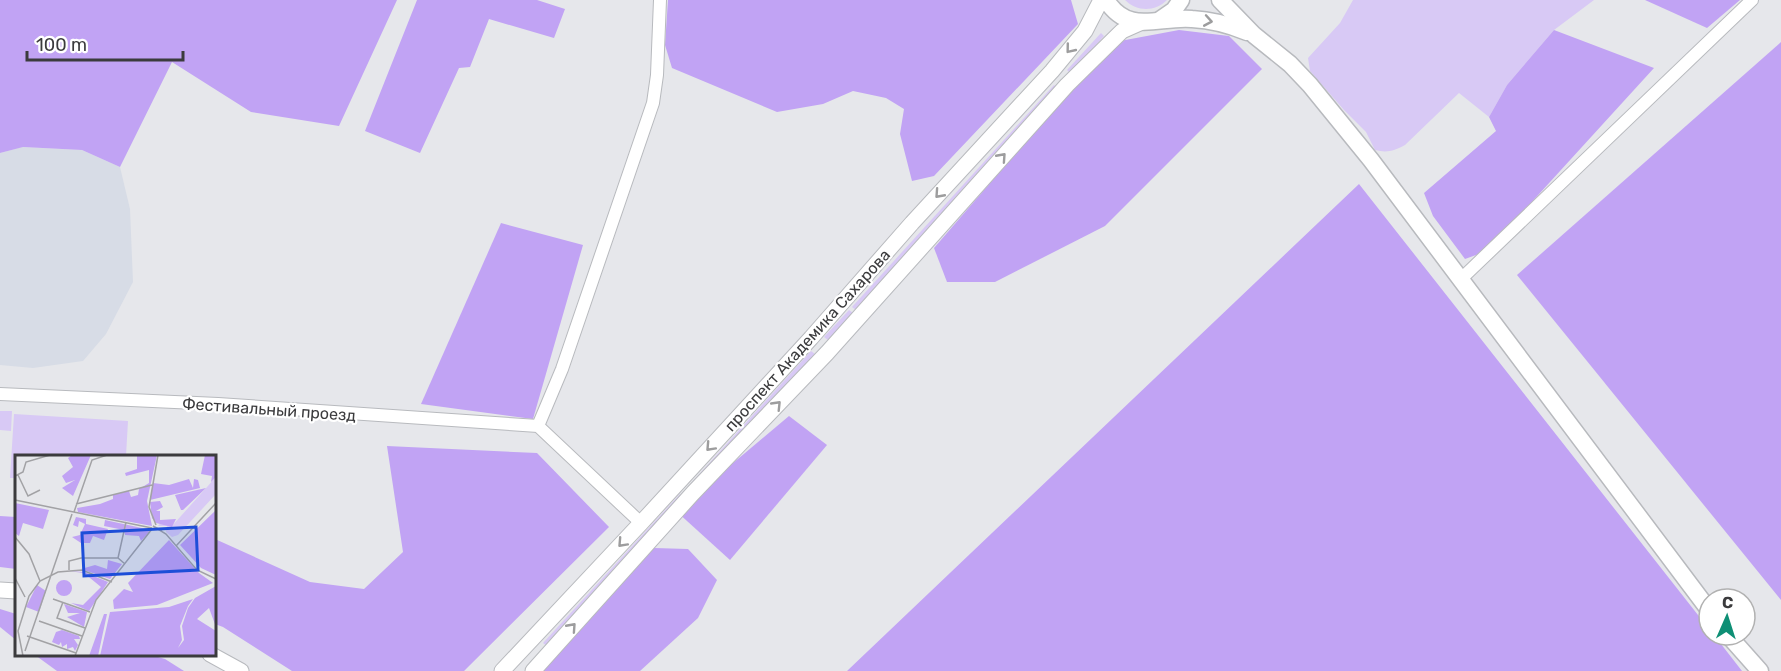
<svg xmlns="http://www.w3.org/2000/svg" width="1781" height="671" font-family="Rubik,sans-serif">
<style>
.built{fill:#d7dce6}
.green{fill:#d8c9f5}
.forest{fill:#c1a3f4}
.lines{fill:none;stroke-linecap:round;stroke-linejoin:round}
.minor-casing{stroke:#b8babe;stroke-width:14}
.tertiary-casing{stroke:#b8babe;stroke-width:17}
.secondary-casing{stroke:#b8babe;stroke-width:19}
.minor{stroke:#fff;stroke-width:12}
.tertiary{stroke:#fff;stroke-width:15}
.secondary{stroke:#fff;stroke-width:16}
.oneway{stroke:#9d9d9e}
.labels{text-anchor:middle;stroke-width:4.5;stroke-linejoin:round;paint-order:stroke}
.street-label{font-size:16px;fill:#3b3b3d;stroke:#fff}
.inset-road{fill:none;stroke:#a2a2a5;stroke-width:1.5}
.view{fill:#1d4ed8;fill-opacity:0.15;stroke:#1d4ed8;stroke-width:3}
.inset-edge{fill:none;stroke:#3b3b3d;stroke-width:3}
</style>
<rect width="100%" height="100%" fill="#e6e7eb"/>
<path class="built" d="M22 147 82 150 120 167 130 209 133 282 106 334 83 361 33 368 0 365V153Z"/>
<g class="green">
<path d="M1125 0H1167C1155 12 1137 12 1125 0Z"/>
<path d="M1353 0H1594L1554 30 1507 85 1489 117 1459 93 1405 145C1394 151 1387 153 1375 150L1366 132 1344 110 1310 71 1308 58 1340 23Z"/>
<path d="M1101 33 1104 36 1071 74 1067 70Z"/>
<path d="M1054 85 1057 88 856 310 852 307Z"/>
<path d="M849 310 853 313 828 340 824 337Z"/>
<path d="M811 351 815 354 696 483 693 481Z"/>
<path d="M0 411H12L11 431 0 430Z"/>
<path d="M14 414 128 421 126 456H16V478H10Z"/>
<path d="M680 494 683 497 547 646 543 643Z"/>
</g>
<g class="forest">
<path d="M0 0H397L339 126 251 112 172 62 120 167 82 150 23 147 0 153Z"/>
<path d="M417 0H537L565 9 554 38 489 19 470 67 459 68 420 153 365 131Z"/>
<path d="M668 0H1071L1078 24 934 176 912 181 900 134 904 109 886 98 853 91 823 104 777 112 672 68 665 45Z"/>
<path d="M1645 0H1740L1707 28Z"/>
<path d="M1179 30 1229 36 1262 69 1105 226 995 282H947L934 248 1079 80 1120 41Z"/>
<path d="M1554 30 1654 68 1487 251 1465 259 1433 216 1424 193 1496 131 1489 117 1507 85Z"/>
<path d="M1781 42V600L1517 275Z"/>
<path d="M1359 184 1709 629V635H1714L1742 671H847Z"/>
<path d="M501 223 583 245 533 419 421 404Z"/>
<path d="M789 416 827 445 730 560 676 511Z"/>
<path d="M387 446 537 453 609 527 464 671H292L223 627 215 624V539L310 582 364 589 403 552Z"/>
<path d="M0 516 16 517V569L0 567Z"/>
<path d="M654 548 688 549 717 580 698 618 640 671H541Z"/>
<path d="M0 609 16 614V640L0 627Z"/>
<path d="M35 655H151L165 659 184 671H57Z"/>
</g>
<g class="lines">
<g class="minor-casing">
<g id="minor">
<path d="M1460 280 1752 0"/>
<path d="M0 394 218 404 538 426 641 523"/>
<path d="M538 426 562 369 653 103 657 75 660 0"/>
</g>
</g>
<g class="tertiary-casing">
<g id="tertiary">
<path d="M0 590 16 591"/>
<path d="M210 654 241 671"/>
<path d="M502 671 641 523 811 338 912 223 1052 71 1085 31 1101 0"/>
<path d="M533 671 693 493 827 353 1067 85 1122 31 1140 23"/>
</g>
</g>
<g class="secondary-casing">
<g id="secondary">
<path d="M1106 0C1129 36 1158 16 1192 19 1211 20 1230 25 1247 32"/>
<path d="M1220 0 1254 35 1290 64 1310 85 1371 160 1709 610"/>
<path d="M1161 19 1174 10 1181 0"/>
<path d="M1728 635 1760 671"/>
</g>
</g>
<use href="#minor" class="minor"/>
<use href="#tertiary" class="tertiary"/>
<use href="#secondary" class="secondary"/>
</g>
<defs><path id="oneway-chevron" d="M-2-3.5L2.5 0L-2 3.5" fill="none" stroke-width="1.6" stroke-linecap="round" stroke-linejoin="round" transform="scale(1.5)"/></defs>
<g class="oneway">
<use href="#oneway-chevron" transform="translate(1208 21) rotate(10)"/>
<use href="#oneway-chevron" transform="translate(1070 49) rotate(129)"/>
<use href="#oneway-chevron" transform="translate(1002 157) rotate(-48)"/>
<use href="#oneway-chevron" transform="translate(939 194) rotate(132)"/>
<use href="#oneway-chevron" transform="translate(777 405) rotate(-46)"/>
<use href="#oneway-chevron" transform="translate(710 447) rotate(133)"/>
<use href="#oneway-chevron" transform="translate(622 543) rotate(133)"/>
<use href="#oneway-chevron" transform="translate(572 627) rotate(-48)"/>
</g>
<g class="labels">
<g class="street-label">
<text transform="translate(807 340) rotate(-48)" y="6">проспект Академика Сахарова</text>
<text transform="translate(269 409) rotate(4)" y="6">Фестивальный проезд</text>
</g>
</g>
<g transform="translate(15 455)">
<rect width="201" height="201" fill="#e6e7eb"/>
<path d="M201 22V39L163 80 157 82 151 77 152 71H143L146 67 157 71Z" fill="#d8c9f5"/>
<path d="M57 0H76L58 41 47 33 60 25 51 28 47 21 58 12 53 3ZM122 0H142L132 46 137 71 63 57 62 53 85 49 98 44V40L114 36 116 42 123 40 124 34 134 28V15L111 21 110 18 122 14ZM190 0H201V22L196 27 197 21 186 19ZM174 24 178 33 179 24 183 25 185 33 135 45 138 28 154 30ZM191 33 168 55H166L160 40ZM145 46 148 52 141 56H145V65L161 64 157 72 141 68 137 63 135 47ZM0 48 34 55 28 74 8 68 4 81 0 78ZM201 55V120L186 113 165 90ZM61 62 71 64V69L93 74 89 85 78 81 75 88H66L57 82 65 80 70 69 64 66 63 72 58 70ZM90 65 136 75 126 86 124 81 110 80 109 75 89 71ZM154 85 184 118 198 128 142 150 99 154 98 145 109 134 118 137 113 128ZM93 105 107 109 95 124 66 114 80 110 92 114ZM53 116 69 117 93 127 74 156 56 148 68 150 86 132 69 118ZM41 133a8 8 0 1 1 16 0a8 8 0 1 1-16 0ZM22 130 31 136 24 157 11 152ZM201 131V172L194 153 182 164 201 176V201H85L95 157 154 152 178 144 173 151 165 171 167 185 163 193 169 185 167 171 173 153 180 143ZM49 149 72 157 69 172 52 162 65 158H53ZM89 159H92L83 201H74ZM47 175 64 181 65 184H59L63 190 60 196 58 192 52 194V189L47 192 46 187 44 190 37 187 41 177Z" fill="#c1a3f4"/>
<path class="inset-road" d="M3 20 13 41 25 35M0 21 8 17 11 7 35 0M0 45 137 73M61 49 137 30M59 57 77 5 92 0M141 70 134 52 143 0M147 76 138 71 151 79 182 115 201 124M0 82 14 99 25 126M161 91 201 48M103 103 111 67M54 115V106L66 103H103L110 109M0 123 10 142M38 144 75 157M48 147 42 163 70 173M24 166 67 181M12 181 61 198M10 196 57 59M8 201 3 176 14 141 25 126 43 117 67 115 97 127M60 201 81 145 137 74"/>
<path class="view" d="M181 72 183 115 69 121 67 78Z"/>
<rect width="201" height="201" class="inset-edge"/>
</g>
<g transform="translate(1727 617) rotate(3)"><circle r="28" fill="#ffffff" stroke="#b1b1b1" stroke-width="1.5"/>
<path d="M0-4.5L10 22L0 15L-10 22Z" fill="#0e8f75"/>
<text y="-9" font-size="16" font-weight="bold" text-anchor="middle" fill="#3b3b3d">С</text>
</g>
<path d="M27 51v9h156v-9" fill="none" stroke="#3b3b3d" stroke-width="3"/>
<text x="36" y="51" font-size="18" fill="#3b3b3d" stroke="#ffffff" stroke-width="4.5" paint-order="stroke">100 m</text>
</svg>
